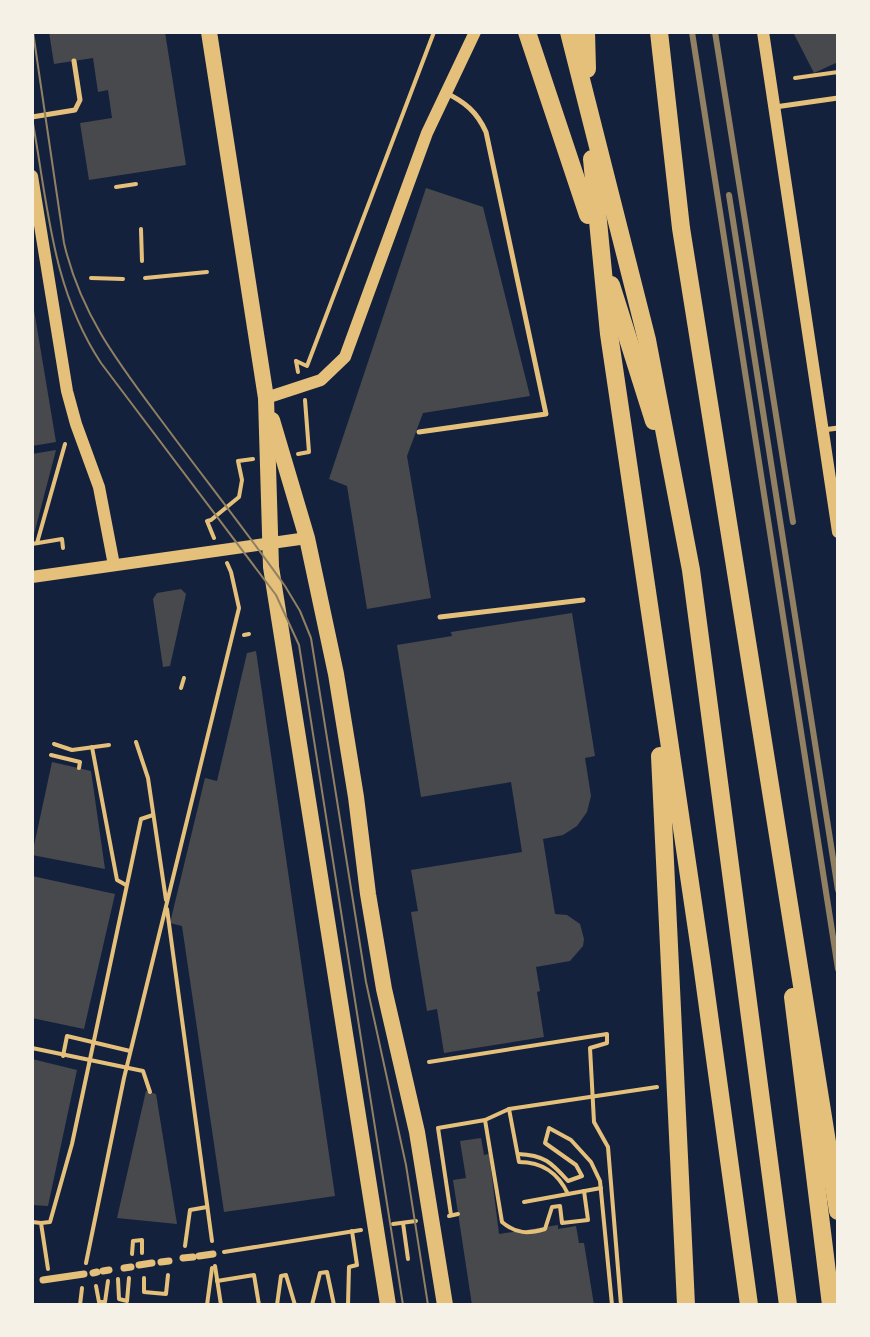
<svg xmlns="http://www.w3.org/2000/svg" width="870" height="1337" font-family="'Nunito Sans',sans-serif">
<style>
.building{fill:#48494c}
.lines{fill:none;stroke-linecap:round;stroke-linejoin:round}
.path{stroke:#e5c07b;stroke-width:4}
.service{stroke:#e5c07b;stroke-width:5}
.pedestrian{stroke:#e5c07b;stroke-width:7}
.tertiary{stroke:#e5c07b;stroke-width:12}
.primary{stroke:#e5c07b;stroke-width:16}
.motorway{stroke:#e5c07b;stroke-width:18}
.tram{stroke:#918062;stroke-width:2}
.rail{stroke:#918062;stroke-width:6}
</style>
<rect width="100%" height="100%" fill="#14213d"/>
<g class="building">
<path d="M49 32H165L186 165 89 180 80 123 112 118 108 90 98 92 93 58 54 64Z"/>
<path d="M793 32H838V62L814 73Z"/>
<path d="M426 188 483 207 530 396 423 413 407 456 431 598 367 609 347 486 329 479Z"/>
<path d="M32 298 56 442 32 446Z"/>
<path d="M56 450 33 538H32V454Z"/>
<path d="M181 589 186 594 170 666 163 667 153 599 157 593Z"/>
<path d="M572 613 595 756 585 758 591 796 587 812 577 826 563 835 543 839 555 914 567 915 580 924 584 939 583 946 570 961 536 967 540 991 537 992 544 1037 444 1053 437 1009 427 1011 411 912 418 911 411 870 522 852 511 782 421 797 397 645 452 636 451 632Z"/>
<path d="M256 651 335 1196 224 1212 182 926 170 923 205 778 217 781 247 653Z"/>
<path d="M52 762 91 771 105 869 32 855Z"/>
<path d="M32 876 115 894 84 1029 32 1018Z"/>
<path d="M32 1059 77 1070 48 1206 32 1205Z"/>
<path d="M146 1091 156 1094 177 1224 117 1218Z"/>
<path d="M481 1138 484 1155 489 1154 499 1234 558 1225V1229L576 1226 579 1243H584L594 1305H472L453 1180 466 1178 460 1141Z"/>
</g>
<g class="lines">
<g class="path">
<path d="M795 78 838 72"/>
<path d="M116 187 136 184"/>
<path d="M141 229 142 261"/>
<path d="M91 278 123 279"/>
<path d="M145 278 207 272"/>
<path d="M296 361 298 372"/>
<path d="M296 361 307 366 434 32"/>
<path d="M298 454 309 452 305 400"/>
<path d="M214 538 207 521 211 520 239 497 242 480 238 461 253 459"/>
<path d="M37 543 65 444"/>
<path d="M32 544 62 539 63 548"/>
<path d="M244 635 249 634"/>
<path d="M181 688 184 678"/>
<path d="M136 742 148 778 166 900"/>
<path d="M54 744 72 750 109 745"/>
<path d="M92 747 117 880 126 885"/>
<path d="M51 755 80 762 79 768"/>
<path d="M167 909 212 1241"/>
<path d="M32 1048 143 1071 150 1092"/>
<path d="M63 1056 67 1036 130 1051"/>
<path d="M429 1062 607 1034V1043L590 1048 594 1122 608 1147 621 1305"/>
<path d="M509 1109 519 1162C543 1162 558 1173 568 1194"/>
<path d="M485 1120 502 1222C516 1234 528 1234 545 1229L552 1207 560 1206 562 1223 588 1220 584 1191"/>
<path d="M518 1154C544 1155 551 1162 568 1181L582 1176 576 1165 545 1143 549 1128 571 1140 591 1162 600 1181 612 1305"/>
<path d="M524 1202 601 1188"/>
<path d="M451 1215 438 1128 485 1120 509 1109 657 1087"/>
<path d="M449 1216 458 1214"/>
<path d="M32 1222 41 1223 48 1269"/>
<path d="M41 1223 50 1222 72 1144 141 819 153 815"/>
<path d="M403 1223 408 1259"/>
<path d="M393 1224 416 1221"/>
<path d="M185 1246 190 1210 207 1207"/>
<path d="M224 1252 361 1230"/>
<path d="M132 1254 133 1241 142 1240V1253"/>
<path d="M86 1263 124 1078 239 608 231 572 227 563"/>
<path d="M215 1266 221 1305"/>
<path d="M144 1278V1292L166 1294 168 1275"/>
<path d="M118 1279 119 1299 127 1301 129 1278"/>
<path d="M217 1281 254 1275 259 1305"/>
<path d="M96 1286 99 1302H105L108 1281"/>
<path d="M80 1305 82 1288"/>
<path d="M207 1305 212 1268"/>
<path d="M277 1305 281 1276 286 1275 295 1305"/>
<path d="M312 1305 320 1273 327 1272 334 1305"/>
<path d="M348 1305 349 1267 357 1265 352 1231"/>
</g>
<g class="service">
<path d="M775 107 838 98"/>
<path d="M32 117 75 110 80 100 74 61"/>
<path d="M823 430 838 428"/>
<path d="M419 432 546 414 486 132C477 112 465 102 446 93"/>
<path d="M440 617 583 600"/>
</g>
<g class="pedestrian">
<path d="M199 1256 213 1254"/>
<path d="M183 1258 193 1257"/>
<path d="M161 1262 169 1261"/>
<path d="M139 1265 152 1263"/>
<path d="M124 1268 131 1267"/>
<path d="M103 1271 109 1270"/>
<path d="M93 1273 97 1272"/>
<path d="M43 1280 84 1274"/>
</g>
<g class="tertiary">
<path d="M763 32 838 532"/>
<path d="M32 176 67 391 76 424 99 487 114 565"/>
<path d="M266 398 321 380 345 357 427 133 475 32"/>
<path d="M32 577 307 538"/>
</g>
<g class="primary">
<path d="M209 32 266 398 271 567 388 1305"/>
<path d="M272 420 307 538 336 674 356 797 368 894 384 989 417 1132 445 1305"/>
</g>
<g class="motorway">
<path d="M527 32 588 215"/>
<path d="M569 32 647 340 691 570 788 1305"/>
<path d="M586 32 587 69"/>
<path d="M659 32 681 228 838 1211"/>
<path d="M592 159 609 334 702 964 749 1305"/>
<path d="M611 285 654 421"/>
<path d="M660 756 686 1305"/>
<path d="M793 997 831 1305"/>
</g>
<g class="tram">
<path d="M33 32 64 243C81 316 120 365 164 424 204 478 246 531 285 586L300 611 311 638 366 982 406 1165 428 1305"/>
<path d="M32 118C48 204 51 287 101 363L276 595 299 645 403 1305"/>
</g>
<g class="rail">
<path d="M692 32 838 969"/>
<path d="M715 32 793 522"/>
<path d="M729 195 838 890"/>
</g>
</g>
<rect width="870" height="1337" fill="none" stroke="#f6f1e7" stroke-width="68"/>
</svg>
